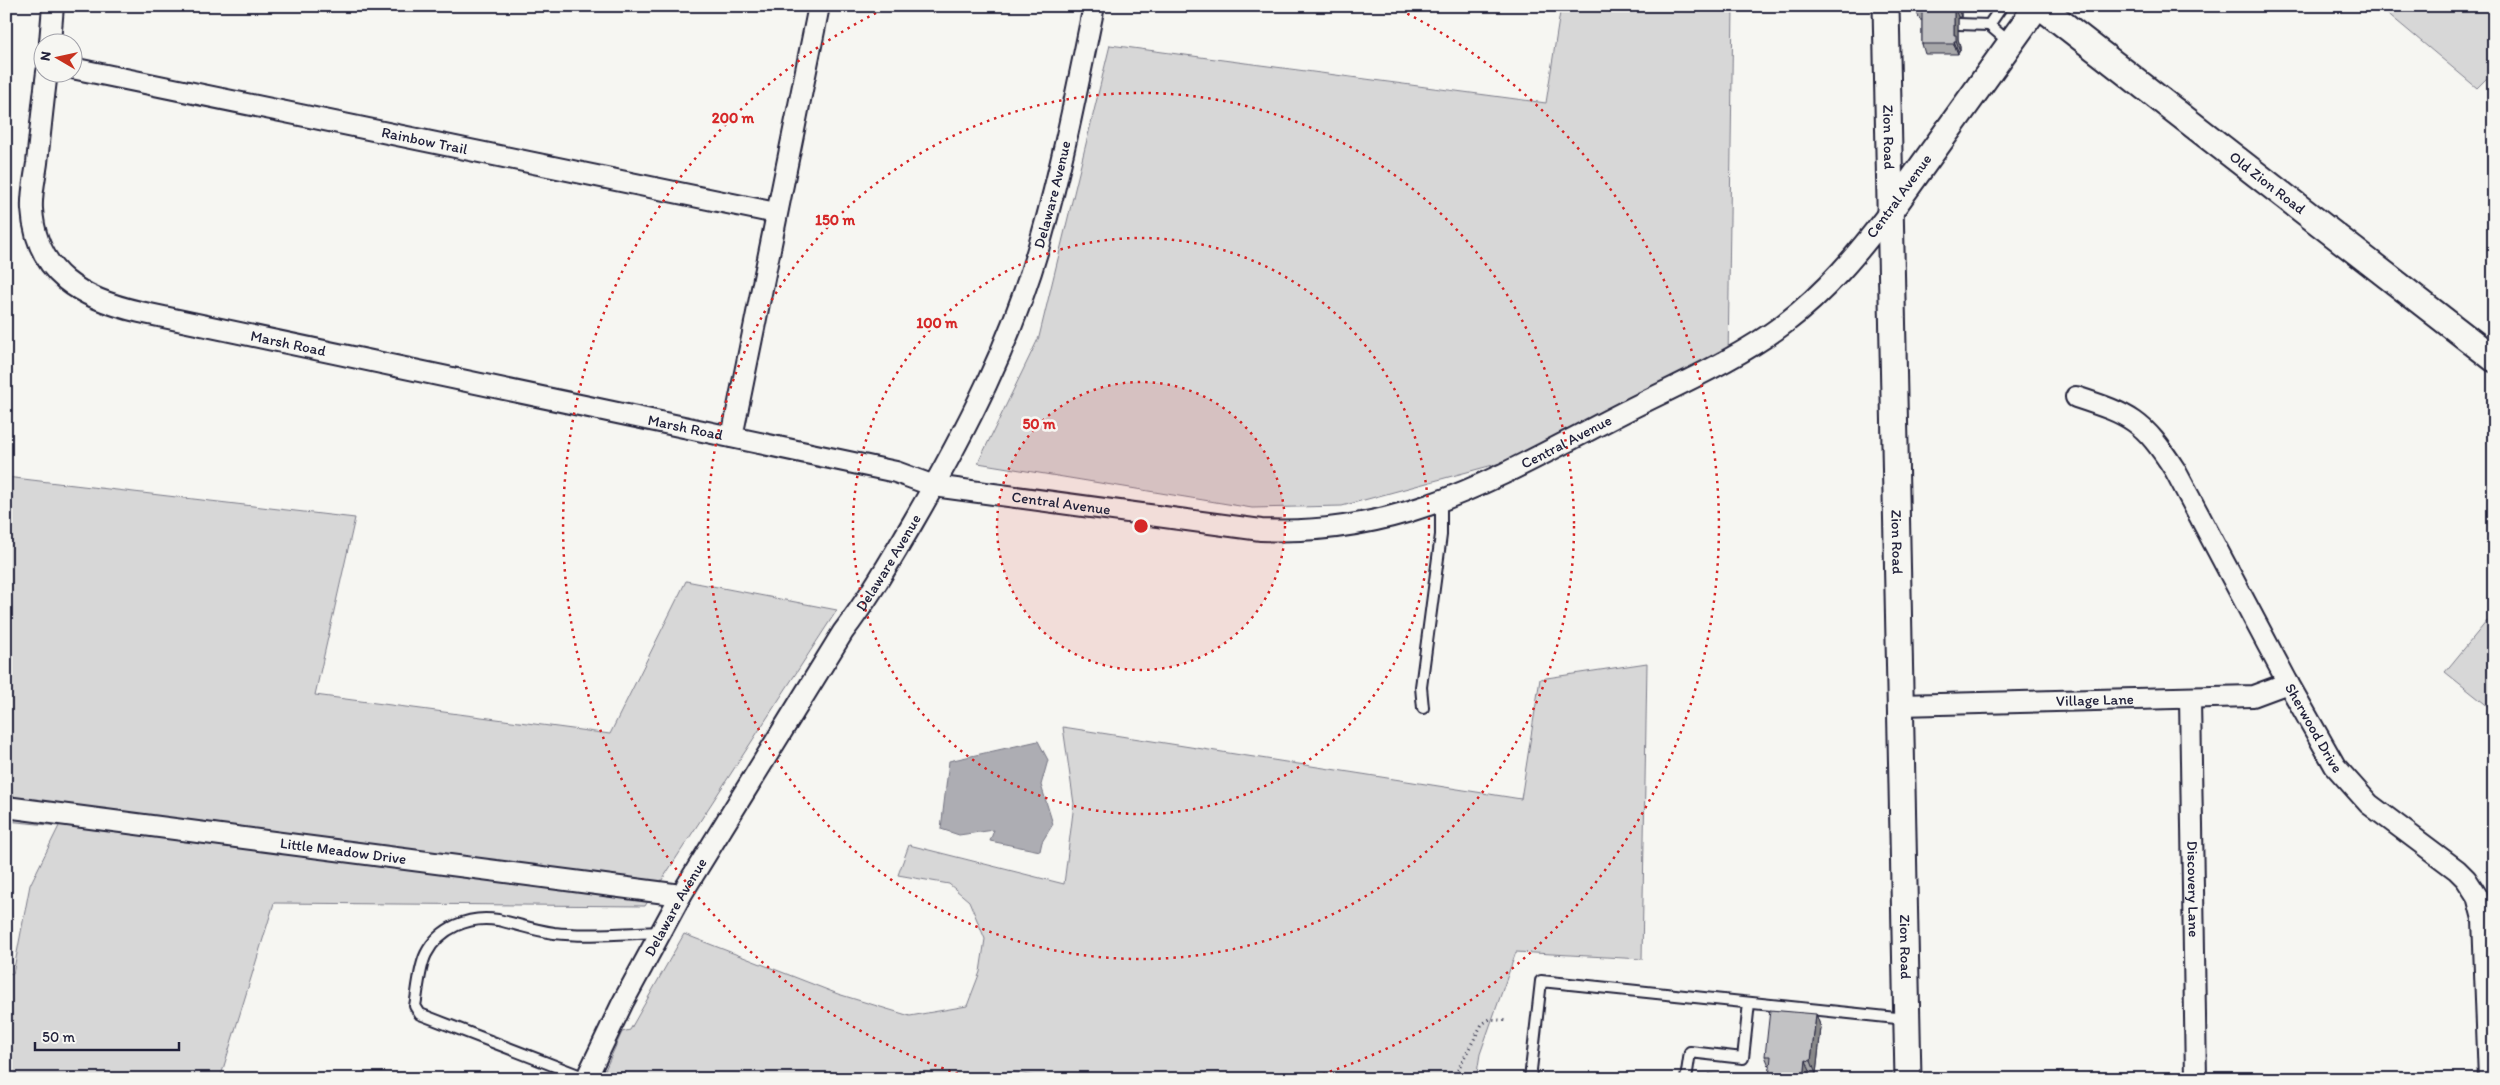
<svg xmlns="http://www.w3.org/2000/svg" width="2500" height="1085" font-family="Itim,sans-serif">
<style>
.green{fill:#d7d7d7;stroke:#7c7c89}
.water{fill:#adadb3;stroke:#757583}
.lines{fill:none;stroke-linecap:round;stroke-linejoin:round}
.service-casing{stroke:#22223b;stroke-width:14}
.minor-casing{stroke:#22223b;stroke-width:24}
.tertiary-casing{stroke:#22223b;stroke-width:29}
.path{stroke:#22223b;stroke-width:3;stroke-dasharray:1 4;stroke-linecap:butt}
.service{stroke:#f6f6f2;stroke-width:10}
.minor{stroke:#f6f6f2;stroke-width:20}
.tertiary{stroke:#f6f6f2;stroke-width:25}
.wall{fill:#a7a7a9;stroke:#22223b}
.shaded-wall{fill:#888889;stroke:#22223b}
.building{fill:#c2c2c4;stroke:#22223b}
.ring{fill:none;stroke:#d62828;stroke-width:2.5;stroke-dasharray:2.5 5}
.labels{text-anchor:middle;stroke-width:5;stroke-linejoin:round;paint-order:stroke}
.street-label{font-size:15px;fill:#22223b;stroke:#f6f6f2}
.centre{fill:#d62828;stroke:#f6f6f2;stroke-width:2.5}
.ring-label{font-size:15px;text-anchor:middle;font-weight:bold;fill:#d62828;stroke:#f6f6f2;stroke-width:5;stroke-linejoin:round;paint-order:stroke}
</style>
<rect width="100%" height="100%" fill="#f6f6f2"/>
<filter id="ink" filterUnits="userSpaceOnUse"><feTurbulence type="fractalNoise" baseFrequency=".02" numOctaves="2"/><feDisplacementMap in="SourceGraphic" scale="10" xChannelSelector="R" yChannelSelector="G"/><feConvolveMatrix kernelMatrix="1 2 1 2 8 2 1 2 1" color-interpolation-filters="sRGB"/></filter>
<g filter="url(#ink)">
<g class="green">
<path d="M1561 6H1733L1728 360 1559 447 1342 506 1252 508 978 463 1039 337 1110 45 1546 103Z"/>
<path d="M2379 6H2494V71L2477 88Z"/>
<path d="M6 477 355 518 315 695 610 734 686 581 837 610 645 906 274 903 220 1079H6V972L13 974 30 885 59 826 6 821Z"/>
<path d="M2487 621 2494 623V711L2445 672Z"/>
<path d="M1647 663 1642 959 1516 952 1480 1054 1476 1079H1041C1017 1069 992 1073 968 1079H601L622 1032 630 1030 684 934 838 994 910 1016 967 1006 980 972 985 939 969 901 949 884 898 875 909 845 1064 884 1074 804 1063 727 1521 799 1540 679Z"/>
</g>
<path class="water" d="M1038 741 1048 760 1041 785 1053 824 1042 842 1040 851 990 841 994 830 959 835 941 829 949 761Z"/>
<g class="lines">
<g class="service-casing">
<g id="service">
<path d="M2002 6 1989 25 2009 42"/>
<path d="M1958 24 1989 25"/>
<path d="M1423 708 1421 687 1441 535V503"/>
<path d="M586 1078 420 1014 415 1006C418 990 419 968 426 954 439 928 469 915 498 920 517 924 533 930 554 933 588 937 626 933 661 932"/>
<path d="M1530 1079 1541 981 1906 1019"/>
<path d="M1686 1079 1690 1052 1743 1058 1749 1003"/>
</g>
</g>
<g class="minor-casing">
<g id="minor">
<path d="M50 42 53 6"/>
<path id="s1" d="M72 68 776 213"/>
<path id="s2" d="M47 72C43 103 40 133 37 163 35 178 31 194 32 209 36 275 83 299 140 312L896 472 934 486 1261 530C1405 537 1502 474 1626 411 1679 384 1736 360 1784 324 1826 292 1859 252 1890 211"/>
<path id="s3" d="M2076 397C2131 415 2143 420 2175 470L2288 683 2335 766 2369 804 2457 870 2466 879 2477 896 2483 919 2489 1079"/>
<path d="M732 437 819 6"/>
<path id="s4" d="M2190 699 2196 1079"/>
<path id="s5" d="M1900 705 2253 696 2288 683"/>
<path id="s6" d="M6 807 681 895"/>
<path id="s7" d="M586 1079 623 1002 681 895 843 632C869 598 890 561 912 524 966 431 1012 342 1041 239 1063 162 1078 84 1094 6"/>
</g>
</g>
<g class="tertiary-casing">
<g id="tertiary">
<path id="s8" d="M1886 6 1908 1079"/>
<path id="s9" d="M2040 6 2494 359"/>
<path d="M1890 211 2037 6"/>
</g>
</g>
<path class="path" d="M1453 1079 1482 1024 1490 1019 1508 1021"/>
<use href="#service" class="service"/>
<use href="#minor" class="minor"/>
<use href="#tertiary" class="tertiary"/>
</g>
<g class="wall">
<path d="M1916 6H1961V17H1958V39L1960 46V51H1958V54H1925L1922 44V20H1920L1916 10Z"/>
<path d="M1816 1014 1821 1028 1816 1074H1811V1079H1769L1770 1068 1765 1056Z"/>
</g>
<g class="shaded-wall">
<path d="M1954 6 1958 17V39L1960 46V51L1954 35Z"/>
<path d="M1957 6H1961V17Z"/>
<path d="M1954 41 1958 51V54L1954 44Z"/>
<path d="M1816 1014 1821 1028 1816 1074 1811 1061Z"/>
<path d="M1806 1060 1811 1074V1079H1804Z"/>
</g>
<g class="building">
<path d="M1916 6H1957H1954V35H1956V41H1954V44H1922V10H1916Z"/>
<path d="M1770 1010 1816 1014 1811 1061 1806 1060 1804 1079H1769L1771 1056H1765Z"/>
<path d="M1709 1074 1758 1079H1709Z"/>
</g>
</g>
<circle cx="1141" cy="526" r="144" fill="#d62828" fill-opacity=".12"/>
<g class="ring">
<circle cx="1141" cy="526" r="144"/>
<circle cx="1141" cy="526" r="288"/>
<circle cx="1141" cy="526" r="433"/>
<path d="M972 1078A577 577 0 0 1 888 7M1394 7A577 577 0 0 1 1310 1078"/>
</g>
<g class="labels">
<g class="street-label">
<text dy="5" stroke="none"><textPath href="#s8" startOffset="131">Zion Road</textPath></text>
<text dy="5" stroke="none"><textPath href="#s1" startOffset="360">Rainbow Trail</textPath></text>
<text dy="5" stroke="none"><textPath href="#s9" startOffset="288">Old Zion Road</textPath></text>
<text dy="5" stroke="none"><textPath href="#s7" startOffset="1004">Delaware Avenue</textPath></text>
<text transform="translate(1899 196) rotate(-54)" y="5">Central Avenue</text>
<text dy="5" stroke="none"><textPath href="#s2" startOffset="452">Marsh Road</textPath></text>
<text dy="5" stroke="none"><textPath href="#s2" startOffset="858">Marsh Road</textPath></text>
<text dy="5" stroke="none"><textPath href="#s2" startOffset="1766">Central Avenue</textPath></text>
<text dy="5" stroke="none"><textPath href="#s2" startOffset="1242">Central Avenue</textPath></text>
<text dy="5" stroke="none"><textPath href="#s8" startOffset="536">Zion Road</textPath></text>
<text dy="5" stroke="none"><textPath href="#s7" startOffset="599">Delaware Avenue</textPath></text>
<text dy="5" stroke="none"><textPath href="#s5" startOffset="195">Village Lane</textPath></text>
<text dy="5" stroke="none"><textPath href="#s3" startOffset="420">Sherwood Drive</textPath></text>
<text dy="5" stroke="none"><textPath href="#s6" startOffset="340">Little Meadow Drive</textPath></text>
<text dy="5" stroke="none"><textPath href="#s4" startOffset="190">Discovery Lane</textPath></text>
<text dy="5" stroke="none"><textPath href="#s7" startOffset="194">Delaware Avenue</textPath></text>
<text dy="5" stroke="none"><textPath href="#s8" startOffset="941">Zion Road</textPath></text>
</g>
</g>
<circle cx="1141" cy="526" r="8" class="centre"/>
<g class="ring-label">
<text x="733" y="123">200 m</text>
<text x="835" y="225">150 m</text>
<text x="937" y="328">100 m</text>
<text x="1039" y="429">50 m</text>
</g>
<rect width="2500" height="1085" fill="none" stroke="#f6f6f2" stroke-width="25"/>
<rect x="12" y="12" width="2475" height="1060" fill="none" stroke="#22223b" stroke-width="2" filter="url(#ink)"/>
<g transform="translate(58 58) rotate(279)"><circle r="24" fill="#f6f6f2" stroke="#a1a1a9"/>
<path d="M0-4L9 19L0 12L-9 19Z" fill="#c8321e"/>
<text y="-8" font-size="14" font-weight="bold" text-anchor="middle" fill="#22223b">N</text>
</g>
<path d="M35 1042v8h144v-8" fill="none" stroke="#22223b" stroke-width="2.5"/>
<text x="42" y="1042" font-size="15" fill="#22223b" stroke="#f6f6f2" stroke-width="4" paint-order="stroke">50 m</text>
</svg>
